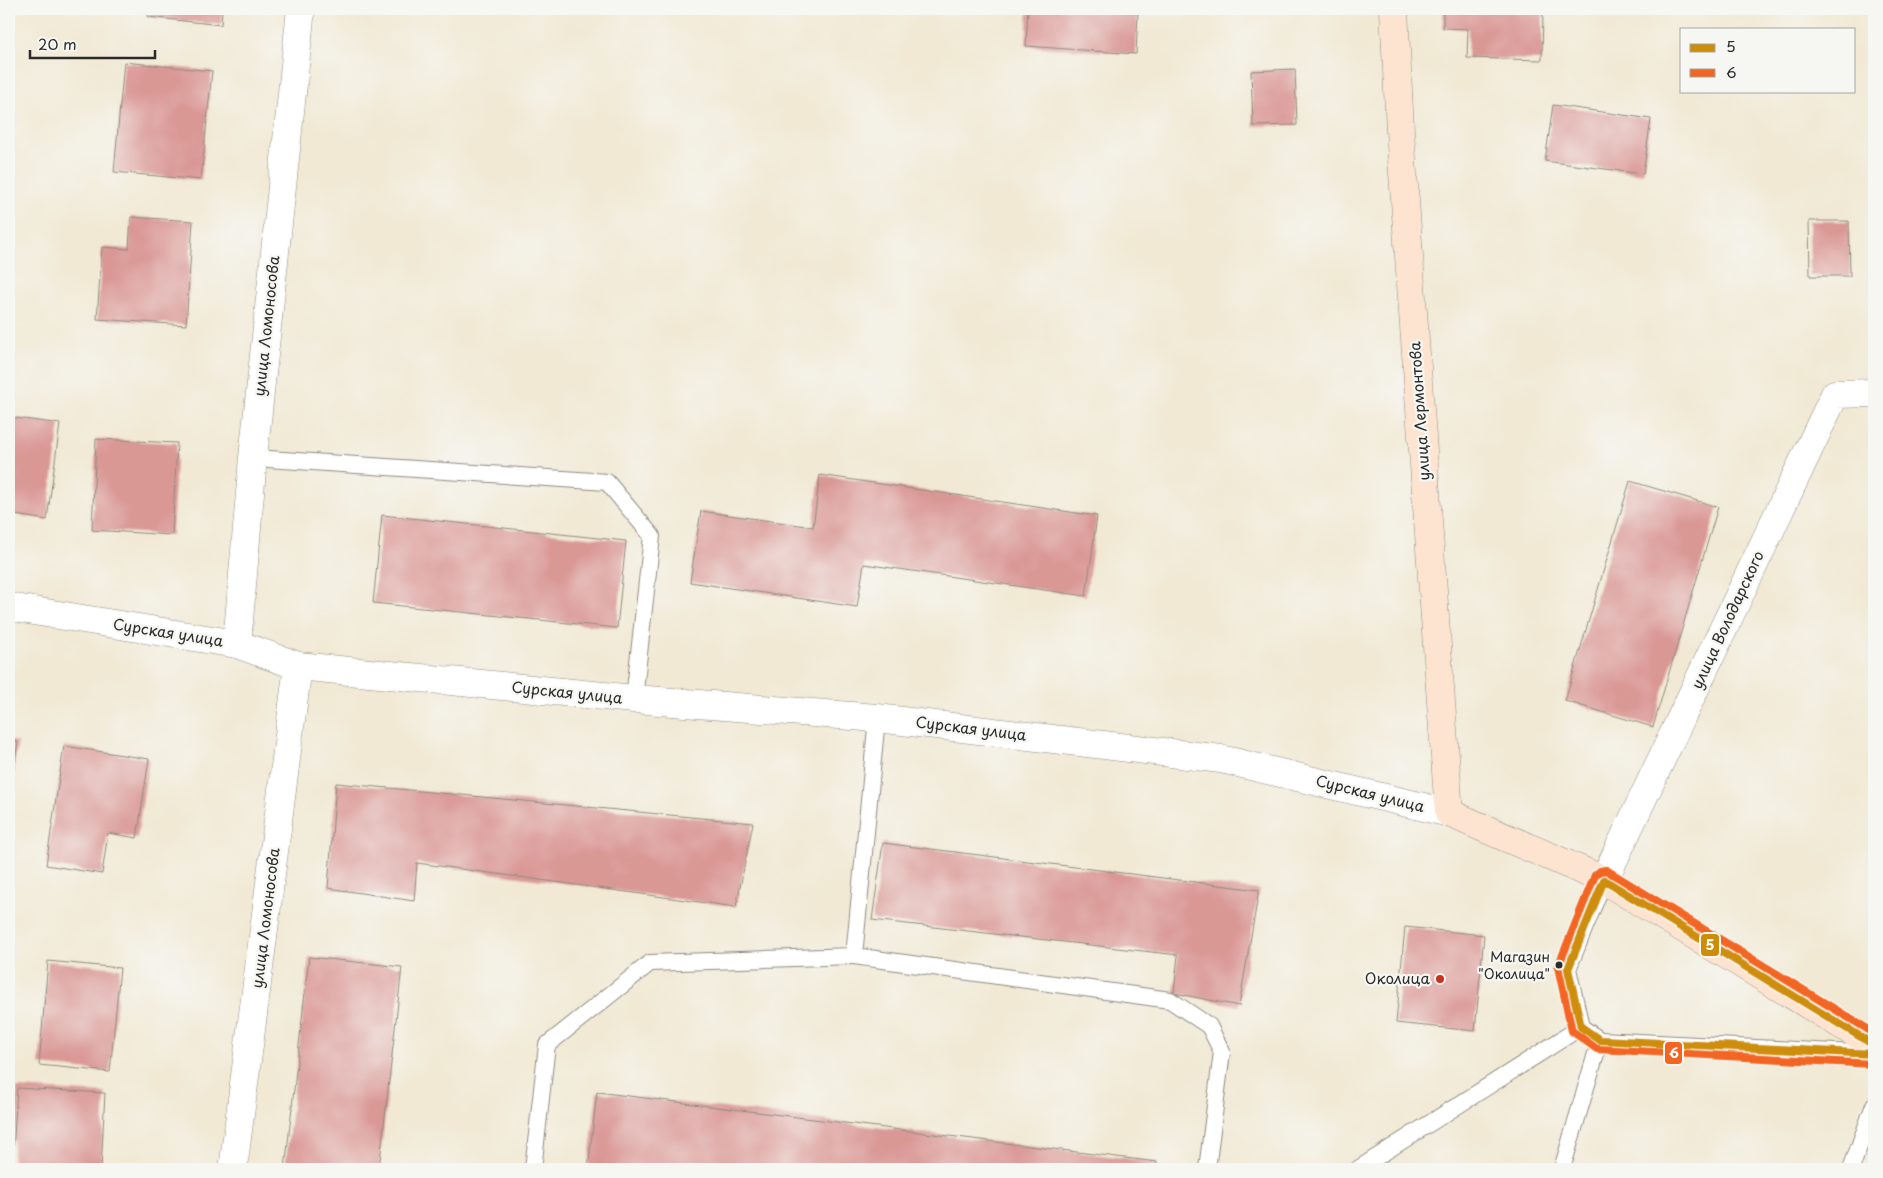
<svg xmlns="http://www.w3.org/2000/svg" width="1883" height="1178" font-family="'Playpen Sans',sans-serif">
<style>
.building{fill:#da9895}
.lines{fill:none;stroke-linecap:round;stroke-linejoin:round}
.lane-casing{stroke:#8e8a80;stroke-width:18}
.street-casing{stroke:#8e8a80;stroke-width:29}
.secondary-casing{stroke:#8e8a80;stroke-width:29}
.lane{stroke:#fff;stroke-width:16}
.street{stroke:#fff;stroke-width:28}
.secondary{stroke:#fde4d1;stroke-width:28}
.bus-1-casing{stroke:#f6f6f2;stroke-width:11}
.bus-2-casing{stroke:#f6f6f2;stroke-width:11}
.bus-1{stroke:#ce8d09;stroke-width:8}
.bus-2{stroke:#f26522;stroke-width:8}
.bus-dot{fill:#2b2b2b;stroke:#f6f6f2;stroke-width:2}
.poi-dot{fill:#c8321e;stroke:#f6f6f2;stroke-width:2}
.labels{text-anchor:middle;stroke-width:4.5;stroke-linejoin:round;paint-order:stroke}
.bus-label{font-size:14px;fill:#2b2b2b;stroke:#f6f6f2;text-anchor:end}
.street-label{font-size:15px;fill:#2b2b2b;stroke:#f6f6f2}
.poi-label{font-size:15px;fill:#2b2b2b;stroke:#f6f6f2;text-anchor:end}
.line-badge{stroke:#f6f6f2;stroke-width:2}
.badge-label{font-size:14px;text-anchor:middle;font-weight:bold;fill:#fff}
</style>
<rect width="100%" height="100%" fill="#f6f6f2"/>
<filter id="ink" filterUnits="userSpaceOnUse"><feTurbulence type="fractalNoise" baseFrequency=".02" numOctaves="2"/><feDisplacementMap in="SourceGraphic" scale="10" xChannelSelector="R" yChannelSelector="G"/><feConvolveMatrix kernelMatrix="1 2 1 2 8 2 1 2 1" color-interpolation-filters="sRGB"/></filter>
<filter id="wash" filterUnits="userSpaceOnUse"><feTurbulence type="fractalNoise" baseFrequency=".0096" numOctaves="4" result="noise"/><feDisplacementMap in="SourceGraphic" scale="20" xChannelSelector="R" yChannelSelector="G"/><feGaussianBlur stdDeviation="1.12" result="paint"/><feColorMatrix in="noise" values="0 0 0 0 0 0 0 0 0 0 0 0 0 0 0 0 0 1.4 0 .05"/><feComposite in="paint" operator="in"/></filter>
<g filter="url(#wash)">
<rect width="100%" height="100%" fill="#f1e9d4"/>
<g id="blocks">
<g class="building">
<path d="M149 9H222L221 25 148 17Z"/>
<path d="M1028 9H1093L1138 12 1136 54 1026 46Z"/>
<path d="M1443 9H1543L1542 60 1467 58 1468 29 1443 28Z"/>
<path d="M124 62 212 71 201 180 114 172Z"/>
<path d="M1295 69 1297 125 1253 126 1251 71Z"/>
<path d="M1553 105 1651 119 1643 174 1545 161Z"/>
<path d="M131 217 193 221 186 325 97 319 102 247 129 249Z"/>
<path d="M1809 221H1849L1850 276H1810Z"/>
<path d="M9 417 60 424 47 520 9 514Z"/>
<path d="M96 439 177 443 172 535 92 530Z"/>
<path d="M820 475 1097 516 1086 596 864 564 857 607 690 582 701 511 813 527Z"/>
<path d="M1630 481 1718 507 1653 727 1565 701Z"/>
<path d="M382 515 626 541 617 628 373 603Z"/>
<path d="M9 740 18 742 10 792H9Z"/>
<path d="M64 746 149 759 137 838 108 833 102 874 46 865Z"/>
<path d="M336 783 753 823 736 907 417 863 414 901 328 888Z"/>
<path d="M883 843 1259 890 1239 1006 1174 993 1178 955 872 920Z"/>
<path d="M1405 927 1484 935 1475 1031 1396 1023Z"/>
<path d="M309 957 402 967 379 1169H285Z"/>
<path d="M48 961 120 968 110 1072 39 1065Z"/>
<path d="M17 1088 105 1093 101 1169H12Z"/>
<path d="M597 1092 1157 1162 1156 1169H588Z"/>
</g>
</g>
</g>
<g filter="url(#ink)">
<use href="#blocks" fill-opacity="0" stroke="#8e8a80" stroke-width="1"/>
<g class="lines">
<g class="lane-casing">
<g id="lane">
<path d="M253 458 607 482 652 536 634 699"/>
<path d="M1604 880 1568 969 1581 1027 1600 1040 1874 1054"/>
<path d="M854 956 1170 1000 1209 1026 1222 1052 1207 1169"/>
<path d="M533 1169 547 1045 650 963 854 956 877 718"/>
<path d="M1358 1169 1581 1027"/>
<path d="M1562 1169 1600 1040"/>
<path d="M1851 1169 1874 1105"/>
</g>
</g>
<g class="street-casing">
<g id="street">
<path d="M9 607 237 644 298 666 634 699 877 718 1221 759 1449 813"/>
<path d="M237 644 253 458 301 9"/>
<path d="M1604 880 1835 394 1874 393"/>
<path d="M233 1169 298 666"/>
</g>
</g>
<g class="secondary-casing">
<path id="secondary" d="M1394 9 1400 131 1449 813 1604 880 1874 1045"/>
</g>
<use href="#lane" class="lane"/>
<use href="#street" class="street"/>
<use href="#secondary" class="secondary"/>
<g class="bus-1-casing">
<path id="bus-1" d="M1874 1045 1604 880 1568 969 1581 1027 1600 1040 1874 1054"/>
</g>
<g class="bus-2-casing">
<path id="bus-2" d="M1873 1064 1597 1049 1572 1031 1558 967 1595 875 1600 871 1606 870 1874 1033"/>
</g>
<use href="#bus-1" class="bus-1"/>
<use href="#bus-2" class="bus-2"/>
</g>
</g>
<circle class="bus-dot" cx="1559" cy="965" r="4.5"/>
<circle class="poi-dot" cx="1440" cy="979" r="5"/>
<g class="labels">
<g class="bus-label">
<text x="1550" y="962">Магазин<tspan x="1550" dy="17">"Околица"</tspan></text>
</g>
<g class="street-label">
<text transform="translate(267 326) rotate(-84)" y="5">улица Ломоносова</text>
<text transform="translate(1420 411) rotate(-94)" y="5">улица Лермонтова</text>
<text transform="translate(1728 620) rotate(-65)" y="5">улица Володарского</text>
<text transform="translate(168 633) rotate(9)" y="5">Сурская улица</text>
<text transform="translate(567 693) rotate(6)" y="5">Сурская улица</text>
<text transform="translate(971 729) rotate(7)" y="5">Сурская улица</text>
<text transform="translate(1370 794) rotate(14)" y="5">Сурская улица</text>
<text transform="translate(266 918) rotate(-83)" y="5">улица Ломоносова</text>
</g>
<g class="poi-label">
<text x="1430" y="984">Околица</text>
</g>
</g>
<g class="line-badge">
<rect x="1700" y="933" width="20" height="24" rx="5" fill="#ce8d09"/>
<rect x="1664" y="1041" width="19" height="24" rx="5" fill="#f26522"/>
</g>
<g class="badge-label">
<text x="1710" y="950">5</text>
<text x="1674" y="1058">6</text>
</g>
<rect width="1883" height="1178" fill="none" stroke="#f6f6f2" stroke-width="30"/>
<rect x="1680" y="28" width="175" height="65" fill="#f6f6f2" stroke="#a5a5a2"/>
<rect x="1690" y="44" width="25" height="8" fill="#ce8d09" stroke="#a5a5a2"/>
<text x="1726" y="52" font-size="15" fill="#2b2b2b">5</text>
<rect x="1690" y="69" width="25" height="8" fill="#f26522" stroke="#a5a5a2"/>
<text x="1726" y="78" font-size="15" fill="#2b2b2b">6</text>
<path d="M30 50v8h125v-8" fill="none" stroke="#2b2b2b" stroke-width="2.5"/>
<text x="38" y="50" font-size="15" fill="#2b2b2b" stroke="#f6f6f2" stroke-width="4" paint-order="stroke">20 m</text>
</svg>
